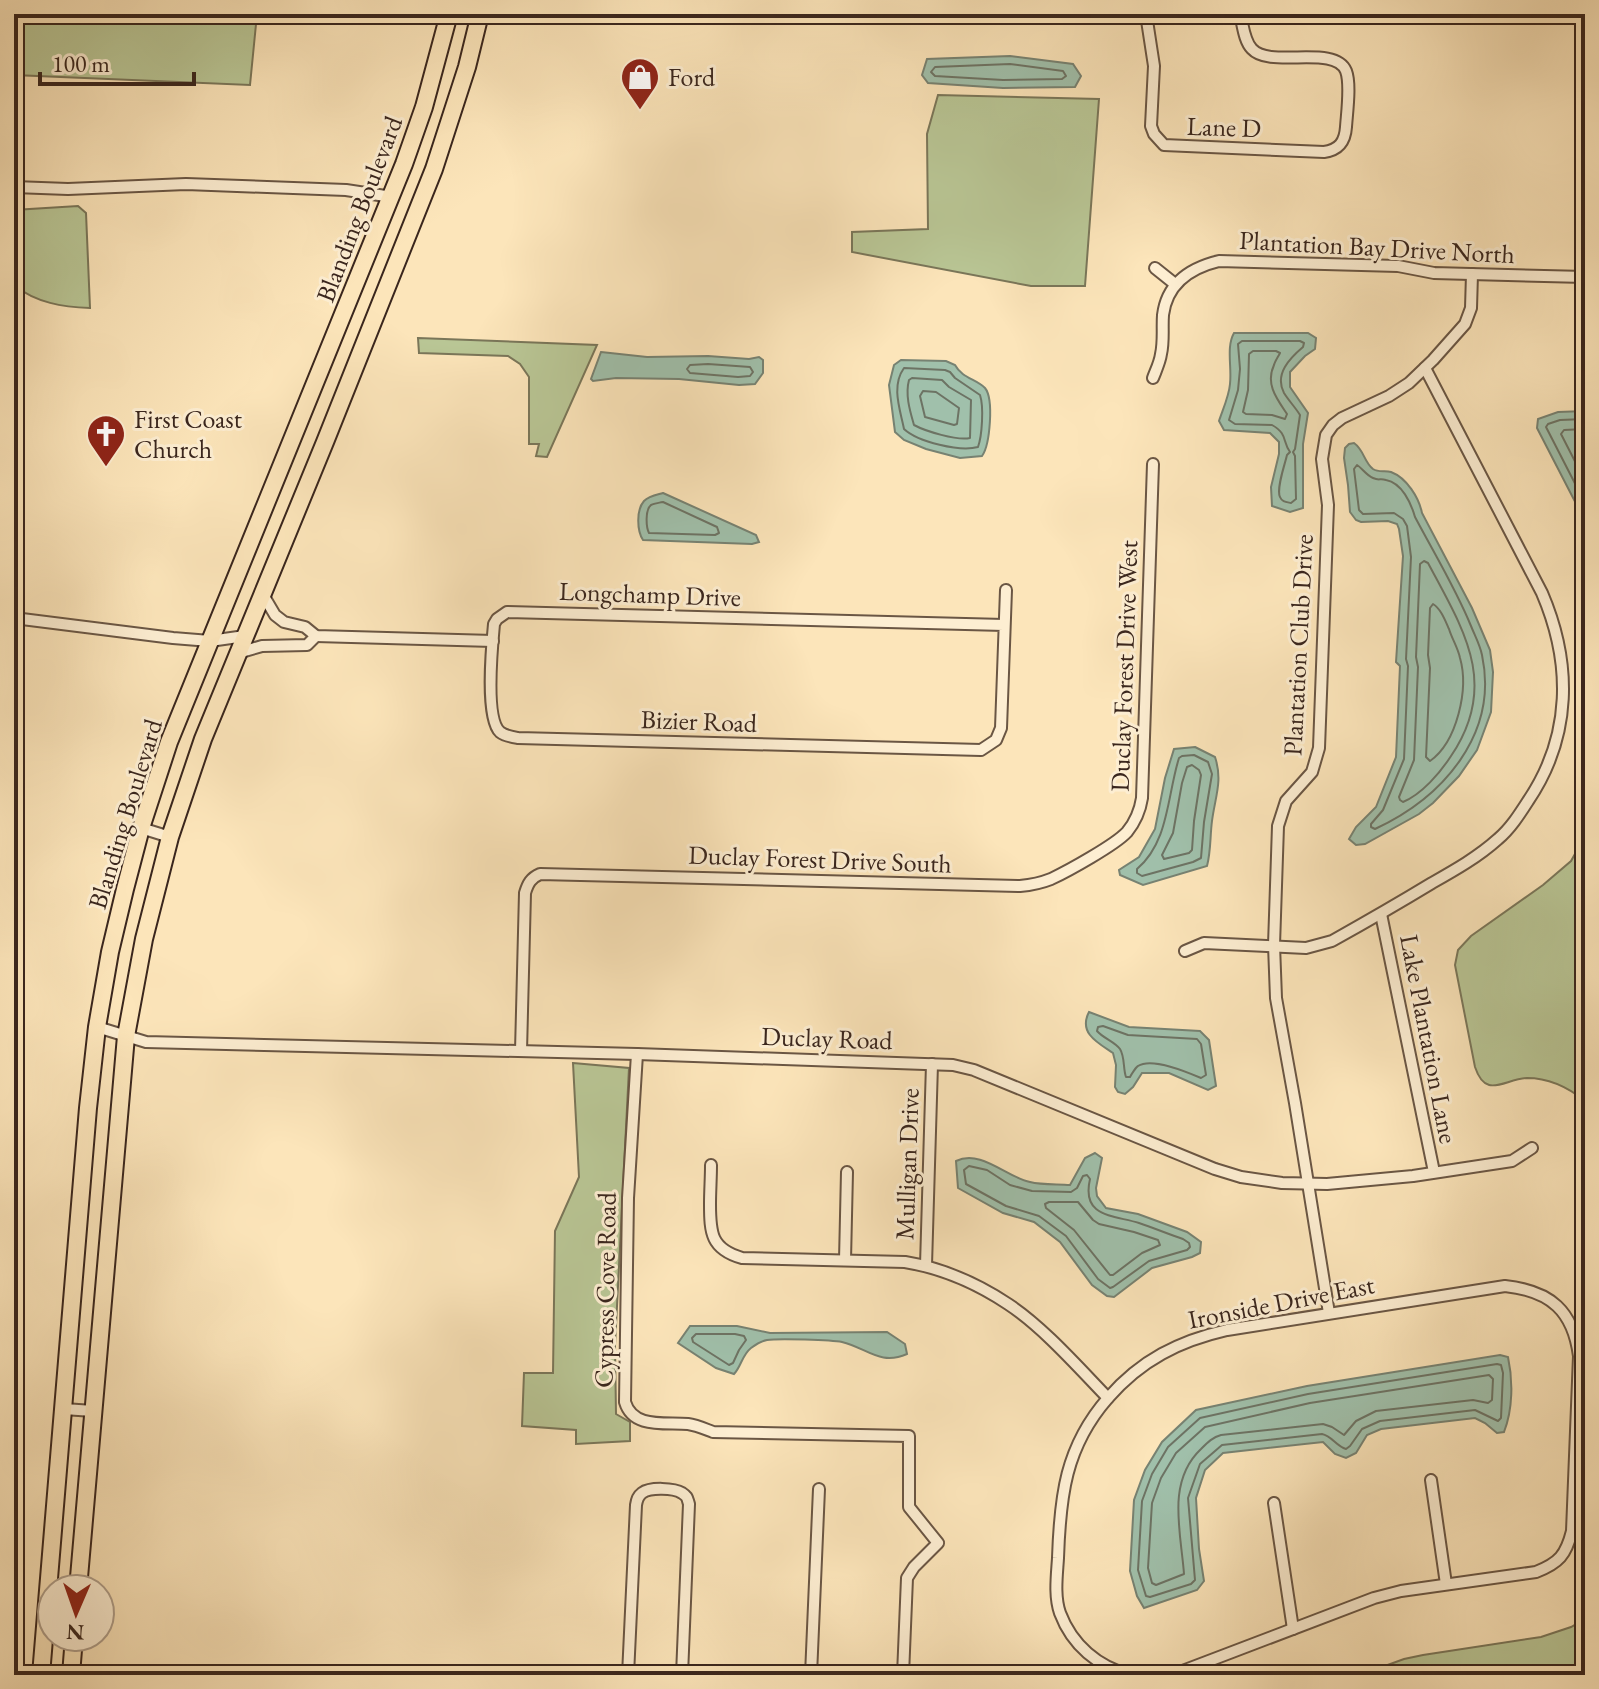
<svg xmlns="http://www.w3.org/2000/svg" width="1599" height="1689" font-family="'EB Garamond',serif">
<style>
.green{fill:#b9c695;stroke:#7a7659;stroke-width:2}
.water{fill:#a0c0ab;stroke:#778272;stroke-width:2}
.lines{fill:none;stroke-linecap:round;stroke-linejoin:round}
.shore{stroke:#6d7364;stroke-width:2}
.minor-casing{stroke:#6a5644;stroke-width:14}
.primary-casing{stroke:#3a261d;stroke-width:20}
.minor{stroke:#fdeed2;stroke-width:10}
.primary{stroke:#fce5ba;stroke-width:16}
.labels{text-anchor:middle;stroke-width:6;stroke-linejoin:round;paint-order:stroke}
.poi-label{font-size:26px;fill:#3a261d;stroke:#fdeed2;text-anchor:start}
.street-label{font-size:26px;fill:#3a261d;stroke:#fdeed2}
</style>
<rect width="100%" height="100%" fill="#fce5ba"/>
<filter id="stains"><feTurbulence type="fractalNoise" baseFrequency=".0025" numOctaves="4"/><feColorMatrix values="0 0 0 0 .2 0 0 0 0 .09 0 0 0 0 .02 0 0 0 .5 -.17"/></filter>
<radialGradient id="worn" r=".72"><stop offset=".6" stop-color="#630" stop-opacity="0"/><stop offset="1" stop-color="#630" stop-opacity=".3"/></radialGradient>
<g class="green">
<path d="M14 14H257L250 85 14 75Z"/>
<path d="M938 95 1099 99 1085 286H1031L852 252V232L928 229 927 134Z"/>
<path d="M78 206 86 213 90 308C63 307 36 303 14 285V210Z"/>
<path d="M418 338 597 345 547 457 536 456 539 444H529V377L520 364 508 356 419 353Z"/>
<path d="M14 369 21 409 14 431Z"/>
<path d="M1585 645V694C1574 681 1574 664 1579 648Z"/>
<path d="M1585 836V1101C1569 1088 1548 1078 1527 1078 1504 1079 1486 1100 1475 1067L1455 965 1458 950 1471 936 1543 885 1571 861Z"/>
<path d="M573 1063 629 1068 615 1346 616 1414 630 1422V1441L576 1444V1430L522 1426 524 1373H553L555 1231 579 1177Z"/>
<path d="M1585 1619V1675H1360L1404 1659 1423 1655 1541 1637 1571 1627Z"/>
</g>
<g class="water">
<path d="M1010 56 1073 64 1081 76 1075 87 1003 88 928 83 922 75 927 59Z"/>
<path d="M1234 333H1308L1316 338 1315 349 1305 356 1290 372V387L1308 413 1303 444V508L1290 512 1272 506 1271 487 1279 454V442L1270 433 1224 430 1219 421C1223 409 1229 396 1230 384 1232 367 1226 347 1234 333Z"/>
<path d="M601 352 647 357 708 356 749 359 759 357 763 360V373L755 384 739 385 679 379 616 378 593 381 591 379Z"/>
<path d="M901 360 946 361 955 365C962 378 976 379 985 388 994 399 990 445 982 456L960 458 926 449 904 440 895 432 889 385 894 365Z"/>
<path d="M1585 411V521L1537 428 1538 419 1558 412Z"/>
<path d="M1354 443C1364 450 1364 462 1373 469 1379 473 1385 470 1391 472 1407 478 1419 498 1422 513L1472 608 1490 650 1493 672 1491 712 1477 750 1459 776 1433 803 1419 814 1365 844 1356 845 1349 839 1356 827 1376 807 1396 757 1400 666 1396 662 1403 556 1399 529 1397 524 1388 521 1361 522 1356 520 1350 512 1348 485 1344 458 1345 448 1349 444Z"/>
<path d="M663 493 756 535 759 542 752 544 643 540C637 531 636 510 644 501 649 496 656 495 663 493Z"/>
<path d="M1195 747 1215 757C1223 781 1215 797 1212 821 1210 836 1211 851 1207 866L1143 885 1120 875 1119 870 1139 857 1155 829 1165 778 1174 749Z"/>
<path d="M1089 1012 1129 1027 1200 1031 1209 1040 1216 1086 1208 1090 1169 1073H1142L1133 1087 1125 1094 1118 1092 1115 1087 1116 1065 1113 1053C1098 1043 1078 1033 1089 1012Z"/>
<path d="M1095 1153 1102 1158 1096 1188 1097 1196 1106 1208 1138 1214 1187 1232 1201 1242 1200 1253 1192 1257 1152 1268 1114 1297 1107 1296 1092 1285 1060 1242 1034 1222 1003 1213 958 1188 956 1161C981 1149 1006 1177 1030 1182 1042 1185 1057 1184 1070 1185L1085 1158Z"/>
<path d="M690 1326H737L770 1333 887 1332 905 1344 907 1354C880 1366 867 1348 842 1342 832 1340 778 1338 767 1340 762 1341 755 1345 751 1348 742 1355 741 1367 734 1374L716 1368 678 1343Z"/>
<path d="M1500 1355 1508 1357C1513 1380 1513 1409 1504 1432L1497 1433 1485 1423 1475 1418 1381 1429 1367 1435 1356 1453 1346 1458 1335 1454 1323 1442 1223 1453 1205 1470 1196 1498 1199 1549 1204 1581 1197 1590 1144 1608 1137 1596 1130 1571 1134 1500 1145 1470 1162 1442 1196 1410 1307 1386Z"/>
</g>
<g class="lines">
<g class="shore">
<path d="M1010 64 1063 71 1066 76 1062 79 1003 80 935 76 931 72 935 67Z"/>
<path d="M1242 341H1300L1304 343 1303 347C1290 358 1274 374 1284 393 1289 401 1295 407 1300 415L1295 449 1293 452 1295 456 1296 499 1291 503C1286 502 1282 502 1280 497 1276 489 1285 464 1287 455L1290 452C1282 441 1288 434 1272 425L1235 424 1229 420 1238 390 1240 369 1238 344Z"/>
<path d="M1253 351H1276L1280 353C1278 357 1275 361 1274 365 1265 384 1277 399 1287 414L1285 419 1272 415 1246 414 1243 412 1248 390 1249 354Z"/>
<path d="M708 364 750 367 753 372 750 376 738 377 690 373 687 369 690 365Z"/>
<path d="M904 368 945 370 950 372 955 378 980 395C984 407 982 436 978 447 960 452 918 442 904 429 900 409 891 386 904 368Z"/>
<path d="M912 378 942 380 949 387 971 400 970 438C957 441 925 431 914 425 910 411 905 395 909 380Z"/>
<path d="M923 391 936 392 959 408 957 424 954 425 925 417 920 396Z"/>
<path d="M1585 419 1560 420 1548 424 1546 427 1585 503"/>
<path d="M1585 429 1564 430 1561 434 1585 481"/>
<path d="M1357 465C1362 468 1366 475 1373 478 1380 481 1379 478 1386 480 1402 483 1411 503 1415 517 1434 553 1456 589 1471 626 1475 636 1480 645 1482 655 1499 735 1442 798 1375 829L1371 827V824L1383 810 1404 759 1408 666 1406 659 1411 557 1407 526 1403 519 1394 513 1363 514 1359 510 1354 469Z"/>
<path d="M663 502 717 527 719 533 715 535 649 533C646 527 645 510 651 505 653 504 662 502 663 502Z"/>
<path d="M1424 561 1428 563C1463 629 1500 684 1451 756 1440 773 1422 794 1403 802L1400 800 1399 797 1414 760 1418 667 1416 657 1420 564Z"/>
<path d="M1433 604C1441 609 1445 620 1449 629 1452 639 1458 648 1460 658 1469 689 1457 742 1430 761L1426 757 1430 668 1428 655 1430 608Z"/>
<path d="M1194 755 1208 762 1212 774 1204 822 1201 858 1193 862 1142 876 1137 873V869C1169 842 1167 796 1179 758L1182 756Z"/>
<path d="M1192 765 1199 770 1201 775 1194 821 1192 850 1189 853 1164 859 1162 855 1173 833 1182 783 1187 767Z"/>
<path d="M1103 1026 1128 1035 1197 1039 1201 1044 1206 1075 1201 1078C1187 1072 1152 1057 1138 1066 1136 1067 1131 1075 1130 1077H1126C1123 1069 1125 1057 1120 1049 1115 1042 1103 1038 1097 1031L1098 1027Z"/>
<path d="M969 1166 987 1170 1010 1185 1032 1191 1071 1192 1077 1188 1083 1176 1087 1175 1090 1179C1081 1218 1114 1215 1139 1223 1154 1228 1168 1234 1183 1239L1189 1243 1190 1247 1187 1250 1149 1261 1113 1287 1110 1288 1098 1279 1066 1236 1039 1216 1006 1206 966 1184 964 1170Z"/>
<path d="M1049 1202H1078L1093 1220 1099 1224 1134 1232 1158 1240 1160 1245 1142 1253 1113 1275H1110L1074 1230 1046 1208 1045 1204Z"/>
<path d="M696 1334H735L744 1336 746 1340 739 1350 733 1363 729 1365 693 1342 692 1338Z"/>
<path d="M1497 1364 1501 1365 1503 1373 1501 1418 1498 1421 1475 1410 1380 1421 1362 1429 1350 1446 1346 1449C1336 1446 1332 1436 1322 1434L1222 1445 1200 1464 1188 1498 1195 1580 1191 1584 1150 1597 1146 1596 1138 1570 1142 1501 1152 1474 1168 1447 1200 1418 1308 1394Z"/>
<path d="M1489 1375 1493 1379 1492 1400 1488 1403 1473 1400 1376 1411 1356 1421 1344 1435 1332 1427 1323 1424 1221 1435C1213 1437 1208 1442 1201 1449 1166 1482 1181 1532 1184 1574L1156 1585 1152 1583 1148 1568 1152 1503 1161 1478 1176 1453 1205 1427 1310 1403Z"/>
</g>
<g class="minor-casing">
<g id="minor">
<path d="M1146 14 1154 66 1151 126 1154 134 1164 145 1324 152C1339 150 1345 142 1346 127 1347 112 1351 84 1346 71 1335 44 1270 69 1252 49 1244 41 1243 25 1240 14"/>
<path d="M14 187 68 189 186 184 346 190 392 197"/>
<path d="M1155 268 1175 284"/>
<path d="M1153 378C1156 370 1160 362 1161 354 1164 341 1162 328 1163 315 1167 283 1190 268 1219 261L1398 266 1434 273 1585 277"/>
<path d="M262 593 275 615 284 622 305 627 316 636 493 641"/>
<path d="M14 618 173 638 210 641 245 636"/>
<path d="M1004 625 507 612 497 619 494 624C492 645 485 718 500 732 505 736 512 737 518 738L981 750 996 740 1001 728 1006 590"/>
<path d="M238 653 262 646 307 645 316 636"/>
<path d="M141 828 170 837"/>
<path d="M1381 914 1434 1172"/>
<path d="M1185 951 1204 943 1306 948 1332 941C1366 922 1399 903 1432 883 1455 870 1478 857 1498 839 1510 829 1519 815 1528 801 1572 736 1572 663 1542 593L1425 368"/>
<path d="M97 1027 146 1042 637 1054 953 1065 974 1070 1215 1169 1241 1177 1282 1183 1327 1184 1413 1176 1512 1161 1532 1148"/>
<path d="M521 1051 525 893C528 883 531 878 540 874L1020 886C1031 885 1041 883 1051 879 1068 871 1115 845 1127 832 1136 821 1140 811 1142 798L1153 464"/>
<path d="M637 1054 628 1198 625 1402C633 1429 665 1422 688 1424 696 1425 705 1429 713 1432L909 1436V1507L938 1543 914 1567 907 1578 903 1675"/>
<path d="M711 1165C711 1178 710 1191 710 1204 710 1233 711 1249 742 1258L905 1262C941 1268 978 1284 1008 1304 1043 1327 1078 1367 1108 1398"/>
<path d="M845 1260 847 1172"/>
<path d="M926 1265 932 1064"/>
<path d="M1329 1313 1295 1103 1276 998 1274 945 1278 826 1286 801 1312 772 1319 748 1328 505 1322 459 1326 435 1333 425 1342 418 1389 396 1409 383 1433 360 1465 324 1471 308 1472 274"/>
<path d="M64 1409 93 1411"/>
<path d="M1431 1480 1446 1584"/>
<path d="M1274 1503 1293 1629"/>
<path d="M628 1675 636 1505C637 1499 638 1496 642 1493 650 1487 674 1488 682 1493 688 1497 687 1498 689 1504L682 1675"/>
<path d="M811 1675 819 1489"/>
<path d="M1130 1675C1098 1667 1072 1645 1060 1613 1054 1596 1057 1575 1058 1558 1060 1497 1065 1447 1108 1398 1141 1360 1179 1341 1227 1330L1505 1286C1551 1291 1573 1311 1579 1356L1572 1531C1566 1555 1559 1563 1536 1572L1401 1591 1374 1598 1172 1675"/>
</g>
</g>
<g class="primary-casing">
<g id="primary">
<path d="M78 1589 126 1036 144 939 170 837 203 739 325 442 434 169 467 67 480 14"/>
<path d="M41 1675 88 1108 97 1027 110 952 125 889 141 828 169 742 404 164 424 107 449 14"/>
<path d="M71 1675 74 1637"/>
</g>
</g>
<use href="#minor" class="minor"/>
<use href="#primary" class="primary"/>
</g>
<defs>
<g id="shop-pin" transform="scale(2)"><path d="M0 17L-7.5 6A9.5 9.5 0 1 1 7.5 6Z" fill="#8f2418" stroke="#fdeed2"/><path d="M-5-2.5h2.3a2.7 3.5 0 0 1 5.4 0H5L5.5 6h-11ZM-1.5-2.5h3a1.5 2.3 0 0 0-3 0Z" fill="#fff"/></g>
<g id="church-pin" transform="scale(2)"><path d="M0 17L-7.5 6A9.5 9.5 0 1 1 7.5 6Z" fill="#8f2418" stroke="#fdeed2"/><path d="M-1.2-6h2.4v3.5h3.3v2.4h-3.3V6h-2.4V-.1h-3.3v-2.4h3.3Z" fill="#fff"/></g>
</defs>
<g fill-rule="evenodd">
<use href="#shop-pin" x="640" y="77"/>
<use href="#church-pin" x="106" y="434"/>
</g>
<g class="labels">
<g class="poi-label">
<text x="668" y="86">Ford</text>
<text x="134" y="428">First Coast<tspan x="134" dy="30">Church</tspan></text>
</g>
<g class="street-label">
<text transform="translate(1224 127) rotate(2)" y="9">Lane D</text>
<text transform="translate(359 209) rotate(-69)" y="9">Blanding Boulevard</text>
<text transform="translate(1377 247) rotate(3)" y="9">Plantation Bay Drive North</text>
<text transform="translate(650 594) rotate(2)" y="9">Longchamp Drive</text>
<text transform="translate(1298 645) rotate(-87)" y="9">Plantation Club Drive</text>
<text transform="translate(1124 666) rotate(-88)" y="9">Duclay Forest Drive West</text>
<text transform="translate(699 721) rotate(2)" y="9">Bizier Road</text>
<text transform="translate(125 814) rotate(-73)" y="9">Blanding Boulevard</text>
<text transform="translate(820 859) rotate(2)" y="9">Duclay Forest Drive South</text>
<text transform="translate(827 1038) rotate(2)" y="9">Duclay Road</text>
<text transform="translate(1429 1039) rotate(79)" y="9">Lake Plantation Lane</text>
<text transform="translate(907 1164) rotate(-88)" y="9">Mulligan Drive</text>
<text transform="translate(605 1290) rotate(-89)" y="9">Cypress Cove Road</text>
<text transform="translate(1281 1302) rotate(-11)" y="9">Ironside Drive East</text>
</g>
</g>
<rect width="1599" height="1689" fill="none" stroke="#fce5ba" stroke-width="48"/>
<rect x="16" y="16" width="1567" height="1657" fill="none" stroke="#3a261d" stroke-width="4"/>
<rect x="24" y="24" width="1551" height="1641" fill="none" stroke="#3a261d" stroke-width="2"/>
<g transform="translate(76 1613) rotate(182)"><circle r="38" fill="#fdeed2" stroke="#af9e8a" stroke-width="2"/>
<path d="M0-6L14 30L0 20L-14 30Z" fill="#8f2418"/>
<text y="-12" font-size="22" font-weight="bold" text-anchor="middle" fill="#3a261d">N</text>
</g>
<path d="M40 72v12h154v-12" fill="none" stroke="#3a261d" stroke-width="4"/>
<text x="52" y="72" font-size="24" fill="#3a261d" stroke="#fdeed2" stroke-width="6" paint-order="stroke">100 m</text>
<rect width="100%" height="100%" filter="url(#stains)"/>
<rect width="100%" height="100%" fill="url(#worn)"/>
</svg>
